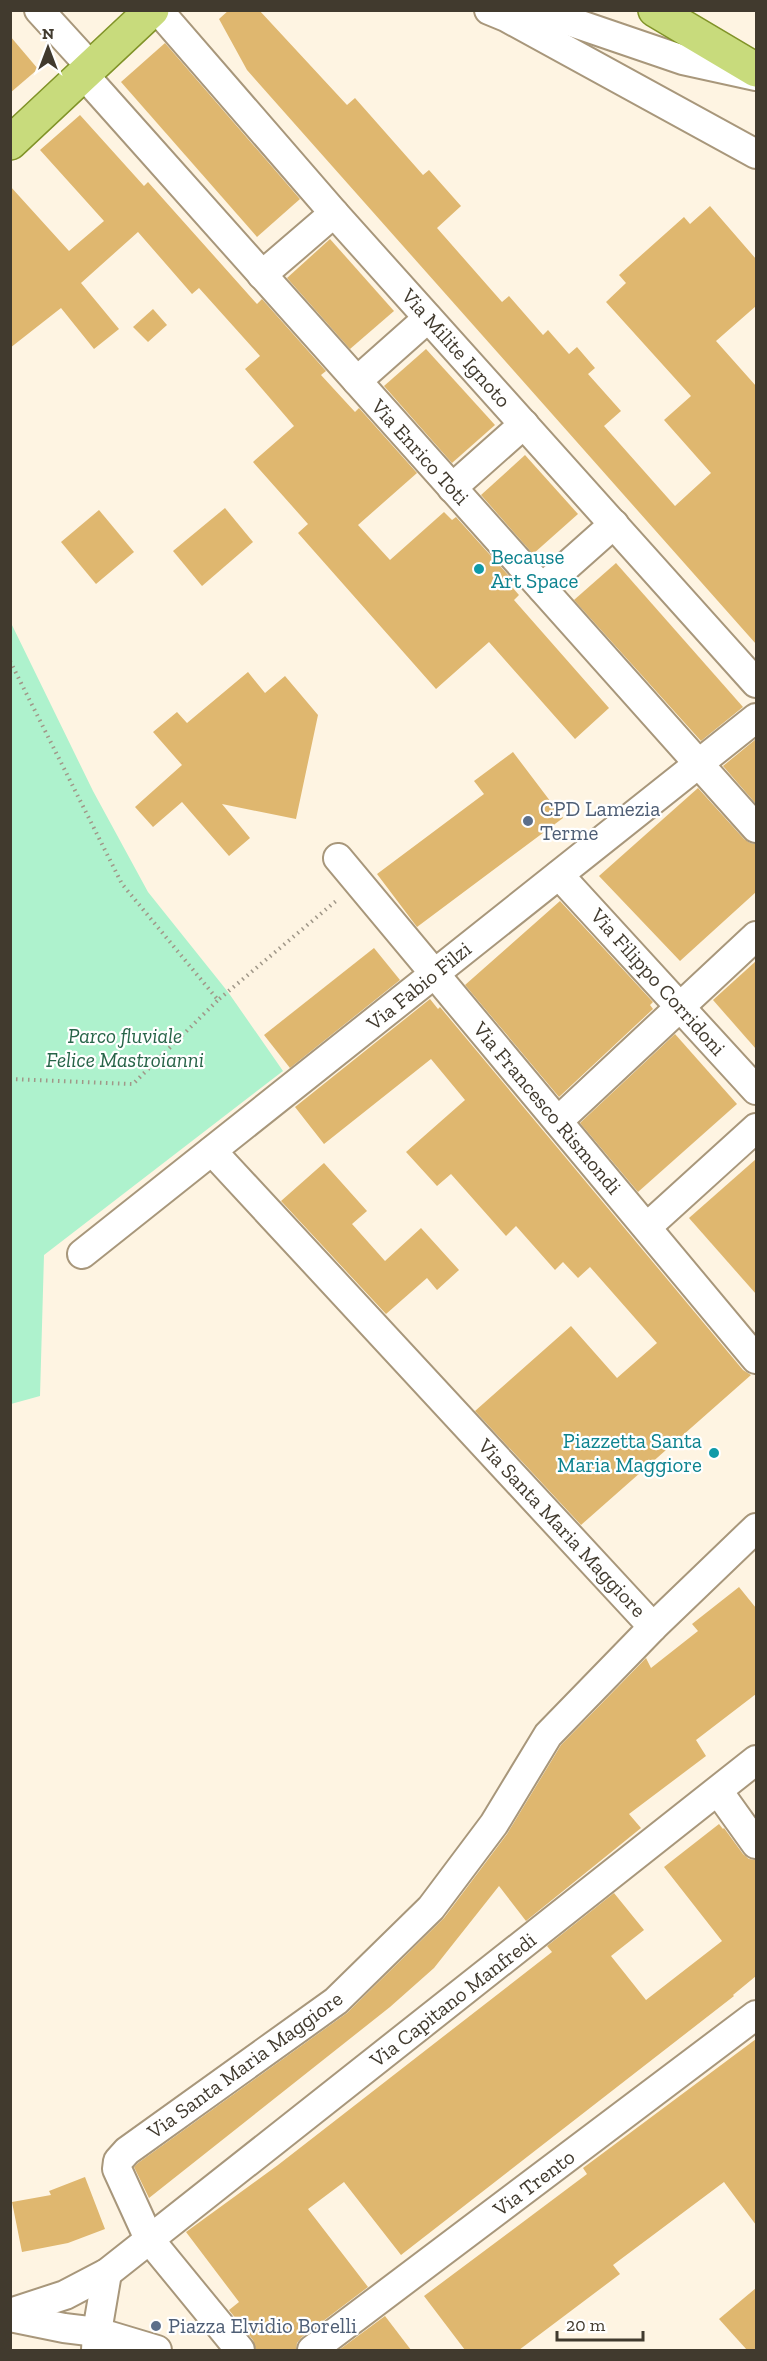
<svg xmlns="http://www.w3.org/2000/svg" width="767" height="2361" font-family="'Zilla Slab',serif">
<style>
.green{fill:#aef2cd}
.building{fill:#dfb76f}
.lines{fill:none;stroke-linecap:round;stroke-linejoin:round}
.minor-casing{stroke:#a8977b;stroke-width:32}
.major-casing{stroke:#819328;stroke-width:36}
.path{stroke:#a09788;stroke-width:4;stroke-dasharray:1.5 4.5;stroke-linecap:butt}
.minor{stroke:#fff;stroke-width:28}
.major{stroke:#c8db7c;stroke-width:33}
.culture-dot{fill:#0f9aa8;stroke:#fff;stroke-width:2}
.service-dot{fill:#5c6f8a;stroke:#fff;stroke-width:2}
.labels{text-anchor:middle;stroke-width:4.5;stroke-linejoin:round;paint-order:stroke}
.street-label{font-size:21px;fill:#413a2e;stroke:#fff}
.culture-label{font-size:21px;fill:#0d838f;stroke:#fff;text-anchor:start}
.service-label{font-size:21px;fill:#4e5e75;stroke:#fff;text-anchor:start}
.park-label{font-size:21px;font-style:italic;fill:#276448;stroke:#fff}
</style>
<rect width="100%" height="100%" fill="#fef4e2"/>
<path class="green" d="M11 623 93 791 148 892 228 992 283 1071 44 1255 40 1396 11 1404Z"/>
<g class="building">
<path d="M229 10H259L347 105 355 98 423 175 429 170 461 206 437 228 502 302 509 296 543 335 548 330 569 354 577 347 595 368 588 374 621 411 604 426 675 506 711 473 664 420 691 396 606 302 626 283 619 275 684 217 690 224 710 206 756 259V306L716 341 756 386V644L247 70 219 19Z"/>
<path d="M10 36 38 69 10 93Z"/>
<path d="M165 43 300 199 257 237 121 82Z"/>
<path d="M80 115 144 186 148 182 257 304 262 299 326 371 321 375 355 412 359 408 417 473 358 525 390 560 444 512 452 520 456 517 509 576 505 579 519 595 514 600 609 708 575 739 489 642 436 689 298 533 308 524 253 462 294 426 245 369 260 356 199 288 192 294 138 232 81 283 119 329 94 349 61 308 10 348V186L69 251 104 221 40 150Z"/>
<path d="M330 239 394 311 350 349 287 278Z"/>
<path d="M153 309 167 325 148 342 133 327Z"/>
<path d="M426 349 495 425 452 463 384 386Z"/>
<path d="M525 455 578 514 533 554 481 495Z"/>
<path d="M225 508 253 542 202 586 173 551Z"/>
<path d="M99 510 134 552 96 584 61 542Z"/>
<path d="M616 563 743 707 701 741 574 600Z"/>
<path d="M248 672 265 693 285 676 318 715 296 819 222 804 250 838 229 856 182 802 153 827 135 807 182 765 153 732 177 712 187 723Z"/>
<path d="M756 739V804L723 766Z"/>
<path d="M513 752 563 818 417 927 377 874 484 794 474 781Z"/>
<path d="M698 788 744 839 750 843 756 844V892L680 961 599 876Z"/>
<path d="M560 901 653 1002 650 1005 653 1009 559 1097 465 985Z"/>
<path d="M374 948 400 980 290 1068 264 1035Z"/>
<path d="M756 961V1049L713 1000Z"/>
<path d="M430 999 438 1009 440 1007 743 1370 751 1375 581 1525 475 1411 571 1326 617 1378 657 1343 590 1267 578 1278 563 1262 555 1270 516 1226 506 1236 451 1174 437 1186 406 1152 465 1100 431 1059 324 1144 295 1107Z"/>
<path d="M675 1034 737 1104 638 1192 580 1123Z"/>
<path d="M756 1159V1294L689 1218Z"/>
<path d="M324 1163 367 1211 352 1224 385 1261 421 1228 459 1270 437 1290 427 1278 386 1314 281 1201Z"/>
<path d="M739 1587 756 1608V1694L696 1740 706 1756 629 1814 641 1828 526 1921 499 1886 434 1968 390 2007 149 2198 134 2167 138 2163 347 2013 444 1918 507 1834 561 1745 646 1658 651 1668 698 1631 692 1624Z"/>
<path d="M719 1824 723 1829 724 1828 743 1854 749 1859 756 1860V1976L733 1995 734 1996 401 2255 344 2182 308 2209 368 2287 302 2337 297 2343 296 2350H256L253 2340 229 2310 239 2302 186 2232 278 2165 552 1952 547 1946 614 1893 644 1930 611 1956 646 2000 722 1941 664 1867Z"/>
<path d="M756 2039V2225L724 2182 613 2265 620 2274 519 2350H465L424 2296 587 2174 583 2168Z"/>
<path d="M85 2177 105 2229 68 2243 22 2252 12 2202 51 2195 49 2191Z"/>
<path d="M756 2288V2350H747L719 2319Z"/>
<path d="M385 2316 411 2350H339Z"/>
</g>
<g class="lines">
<g class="minor-casing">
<g id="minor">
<path d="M39 10 92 68"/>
<path d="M158 10 334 213 756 683"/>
<path d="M489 10 506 17 756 154"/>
<path d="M520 10 557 17 683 60 756 76"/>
<path d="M84 75 756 828"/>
<path d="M262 275 334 213"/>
<path d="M357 381 428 318"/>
<path d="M452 488 524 424"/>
<path d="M542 588 614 524"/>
<path d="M338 858 756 1359"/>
<path d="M559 875 756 1090"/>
<path d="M558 1121 756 936"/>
<path d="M212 1151 653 1627"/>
<path d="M647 1227 756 1128"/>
<path d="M82 1254 756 718"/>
<path d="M718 1791 756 1844"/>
<path d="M10 2313 65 2295 107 2273 756 1760"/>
<path d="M10 2317 64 2328 97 2332 157 2350"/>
<path d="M96 2350 97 2332 107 2273"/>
<path d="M240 2350 149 2239 117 2169 118 2161 127 2151 336 2001 431 1908 494 1824 548 1735 653 1627 756 1528"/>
<path d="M312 2350 756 2015"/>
</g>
</g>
<g class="major-casing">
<g id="major">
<path d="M655 10 756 70"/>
<path d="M10 143 152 10"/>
</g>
</g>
<g class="path">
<path d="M10 661 122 884 218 1000 336 901"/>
<path d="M10 1079 133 1084 218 1000"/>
</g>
<use href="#minor" class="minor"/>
<use href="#major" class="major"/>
</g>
<g class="culture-dot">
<circle cx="479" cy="569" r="6"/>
<circle cx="714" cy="1453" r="6"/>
</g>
<g class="service-dot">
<circle cx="528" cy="821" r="6"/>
<circle cx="156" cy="2326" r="6"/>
</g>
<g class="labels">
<g class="street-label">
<text transform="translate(456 348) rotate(48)" y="7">Via Milite Ignoto</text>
<text transform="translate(420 452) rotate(48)" y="7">Via Enrico Toti</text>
<text transform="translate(658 982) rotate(48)" y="7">Via Filippo Corridoni</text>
<text transform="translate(419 986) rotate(-39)" y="7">Via Fabio Filzi</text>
<text transform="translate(547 1108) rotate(50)" y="7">Via Francesco Rismondi</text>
<text transform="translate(562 1528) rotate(47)" y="7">Via Santa Maria Maggiore</text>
<text transform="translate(453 2000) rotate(-38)" y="7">Via Capitano Manfredi</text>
<text transform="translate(245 2065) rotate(-36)" y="7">Via Santa Maria Maggiore</text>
<text transform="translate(534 2183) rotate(-37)" y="7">Via Trento</text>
</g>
<g class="culture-label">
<text x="491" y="564">Because<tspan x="491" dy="24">Art Space</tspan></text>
<text x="702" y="1448" text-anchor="end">Piazzetta Santa<tspan x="702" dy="24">Maria Maggiore</tspan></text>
</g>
<g class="service-label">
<text x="540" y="816">CPD Lamezia<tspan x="540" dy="24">Terme</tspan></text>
<text x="168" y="2333">Piazza Elvidio Borelli</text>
</g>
<g class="park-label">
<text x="125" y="1043">Parco fluviale<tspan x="125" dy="24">Felice Mastroianni</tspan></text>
</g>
</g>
<rect width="767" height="2361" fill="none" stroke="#413a2e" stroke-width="24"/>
<g transform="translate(48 48)" stroke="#ffffff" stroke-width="4.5" paint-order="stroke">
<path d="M0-4.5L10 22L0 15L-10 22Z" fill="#413a2e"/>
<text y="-9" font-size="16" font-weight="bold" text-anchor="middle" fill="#413a2e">N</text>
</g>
<path d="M557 2331v9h86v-9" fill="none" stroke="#413a2e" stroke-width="3"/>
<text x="566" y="2331" font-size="18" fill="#413a2e" stroke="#ffffff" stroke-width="4.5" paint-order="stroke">20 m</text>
</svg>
